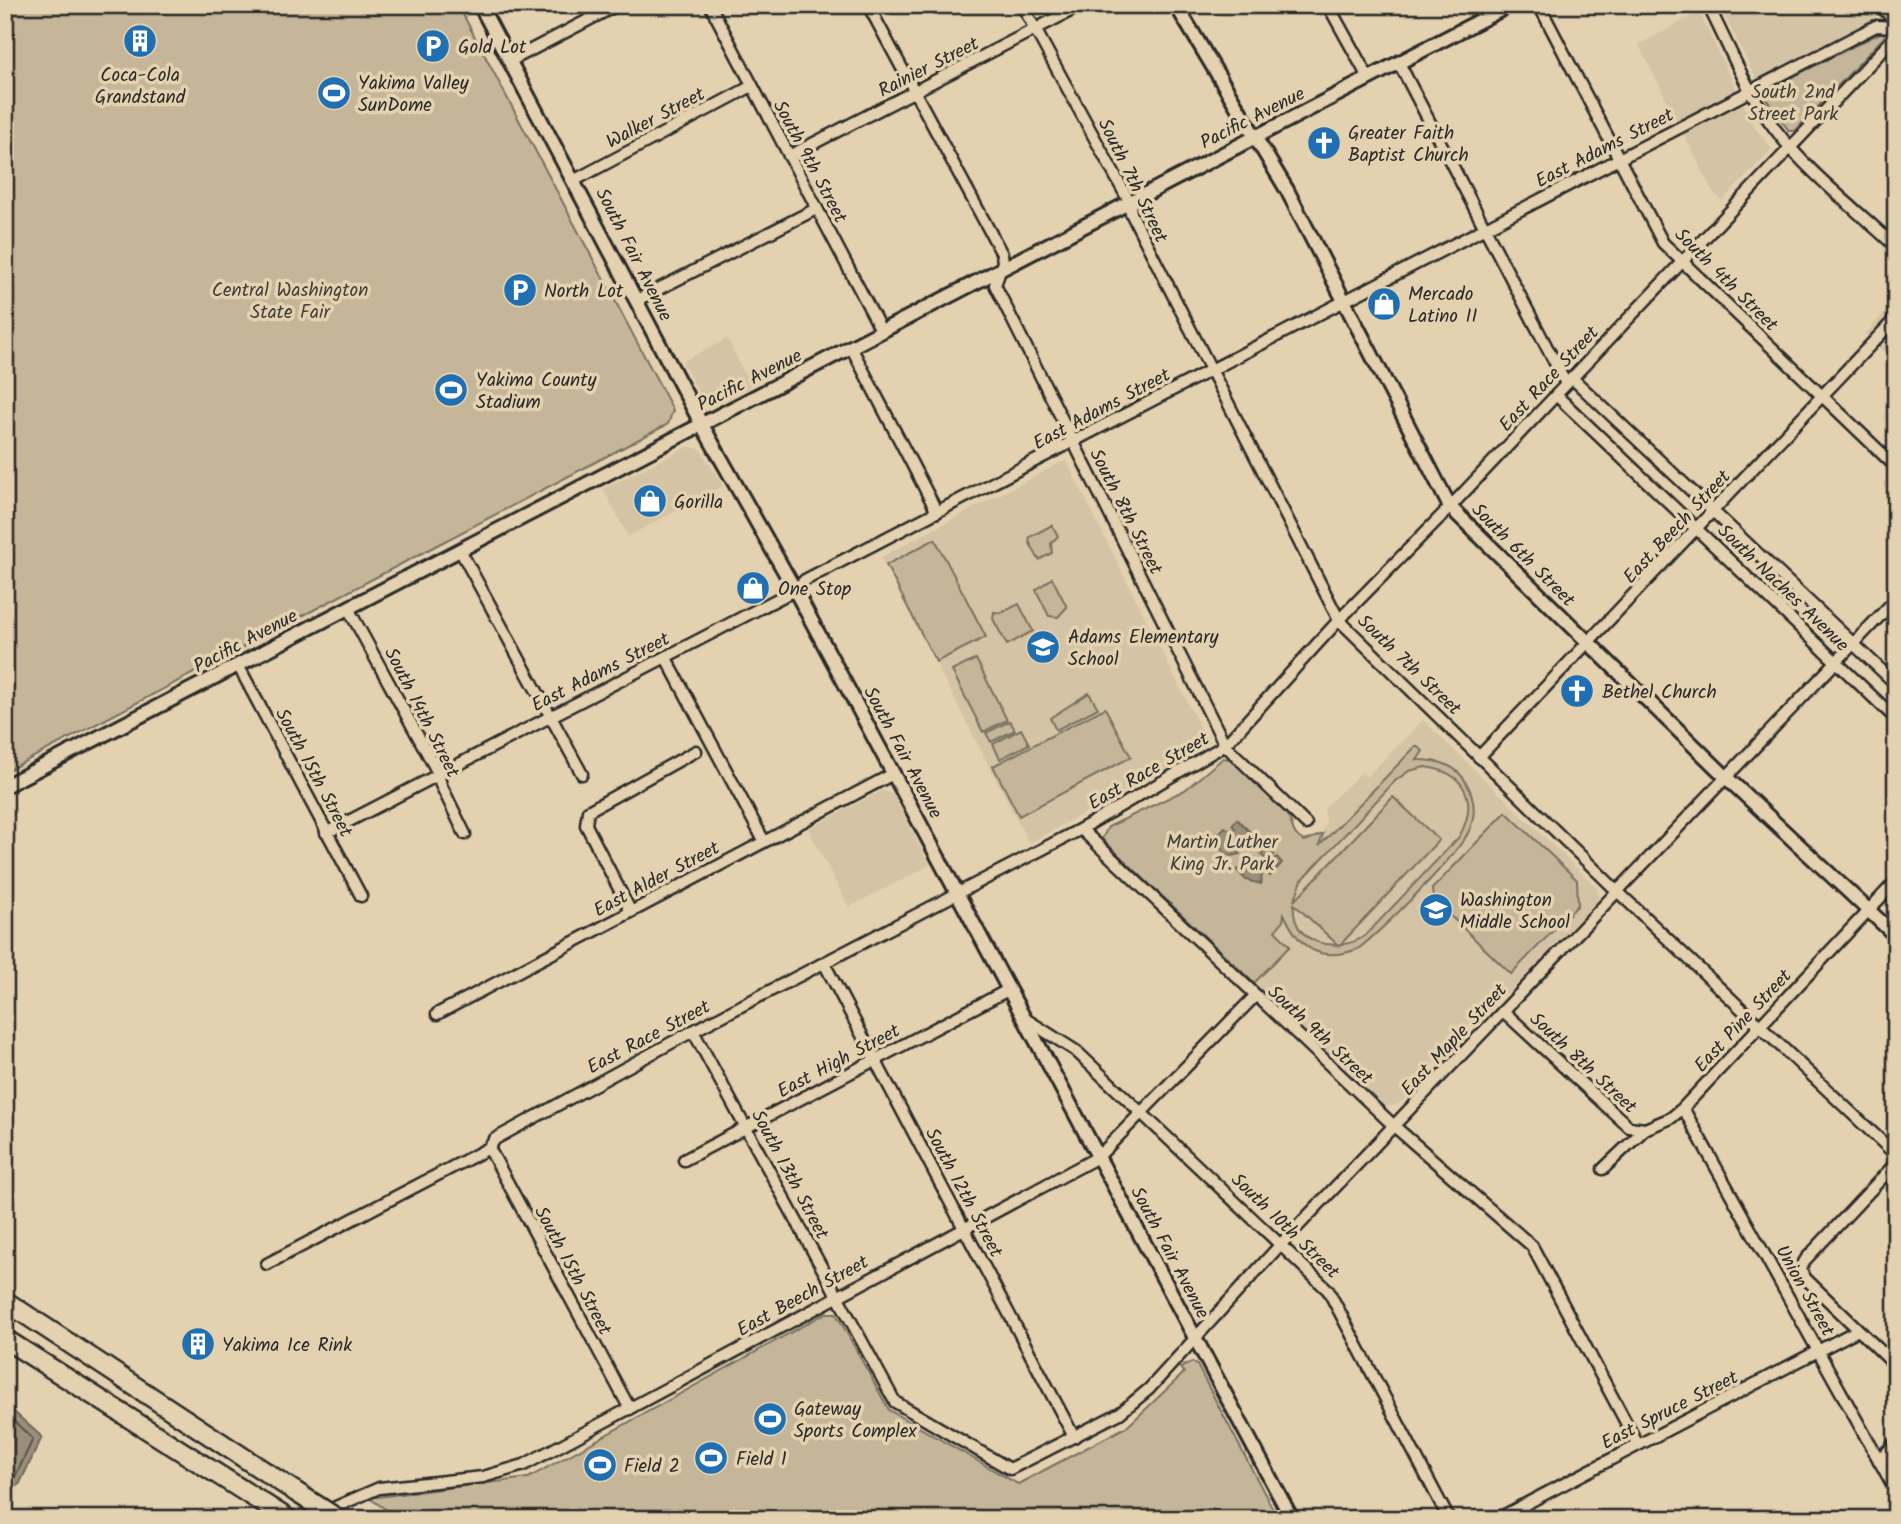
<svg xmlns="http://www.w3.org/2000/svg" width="1901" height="1524" font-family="Kalam,sans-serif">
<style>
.built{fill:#d4c3a4}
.green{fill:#c5b699;stroke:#787062;stroke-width:2;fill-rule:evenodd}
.water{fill:#9a8f7a;stroke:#6e675a;stroke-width:2}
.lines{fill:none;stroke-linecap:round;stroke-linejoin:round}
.shore{stroke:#57534b;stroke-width:2}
.minor-casing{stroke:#2b2b2b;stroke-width:15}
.tertiary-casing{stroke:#2b2b2b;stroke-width:18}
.motorway-casing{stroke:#2b2b2b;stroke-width:23}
.minor{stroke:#e3d1af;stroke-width:10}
.tertiary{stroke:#e3d1af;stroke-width:12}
.motorway{stroke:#e3d1af;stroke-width:18}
.motorway-bridge-casing{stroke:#2b2b2b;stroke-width:23;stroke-linecap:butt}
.motorway-bridge{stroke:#e3d1af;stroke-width:18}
.labels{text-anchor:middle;stroke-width:7;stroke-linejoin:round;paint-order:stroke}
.poi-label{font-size:19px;fill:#2b2b2b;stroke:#e3d1af;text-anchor:start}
.street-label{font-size:19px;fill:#2b2b2b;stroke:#e3d1af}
.park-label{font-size:19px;fill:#42403c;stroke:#e3d1af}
</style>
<rect width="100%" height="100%" fill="#e3d1af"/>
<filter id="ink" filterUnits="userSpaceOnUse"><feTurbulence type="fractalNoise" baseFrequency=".0143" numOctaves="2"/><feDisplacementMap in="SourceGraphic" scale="14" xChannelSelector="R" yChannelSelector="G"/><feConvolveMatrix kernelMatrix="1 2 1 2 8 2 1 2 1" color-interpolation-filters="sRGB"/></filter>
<g filter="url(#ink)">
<g class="built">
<path d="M1719 5H1862L1876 19 1758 82Z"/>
<path d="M1699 12 1755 128 1772 149 1722 201 1713 192 1639 45Z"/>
<path d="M1896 301V363L1865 334Z"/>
<path d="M727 339 751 387 715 405H706L682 362Z"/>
<path d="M688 447 700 449 723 486 628 536 603 489Z"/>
<path d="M1066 460 1204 736 1171 766 1029 843 881 557Z"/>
<path d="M1423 720 1597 888 1599 900 1507 994 1503 991 1406 1092 1407 1097 1399 1104 1384 1107 1254 983 1289 946 1275 931 1284 898 1318 848 1326 820 1324 808 1362 772 1367 777Z"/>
<path d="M883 790 894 796 930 865 849 907 808 829Z"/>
</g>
<g class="green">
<path d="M5 5H458L673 410 668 424 5 772Z"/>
<path d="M1882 32 1885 36 1795 131H1789L1764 96 1765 91Z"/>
<path d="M1052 525 1058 536 1051 543 1052 553 1039 560 1029 541 1030 537Z"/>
<path d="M935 539 986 637 936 662 886 565Z"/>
<path d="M1052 578 1067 607 1058 617 1049 616 1036 590Z"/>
<path d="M1019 604 1033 631 1007 645 993 619 994 612 1001 613Z"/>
<path d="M976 659 1007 720 983 732 952 671Z"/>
<path d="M1089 693 1098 708 1056 730 1050 718Z"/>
<path d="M1105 708 1131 757 1019 816 993 766Z"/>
<path d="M1010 721 1015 730 991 742 986 733Z"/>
<path d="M1021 729 1029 744 1000 759 993 744Z"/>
<path d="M1416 746 1423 751 1417 760C1437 760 1457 764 1467 784 1475 799 1476 815 1469 831 1459 854 1380 932 1358 949 1319 963 1300 949 1284 914L1283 921 1275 931 1290 946 1254 983 1102 839 1108 827 1185 790 1223 758 1230 759C1248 776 1272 794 1287 815 1295 826 1290 835 1305 841L1323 834 1319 846ZM1425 767C1466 772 1479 801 1459 837L1365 936C1338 954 1290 945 1294 904L1339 946 1439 840 1393 797 1294 901 1302 880 1395 781 1409 771Z"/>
<path d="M1506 812 1577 880 1578 905 1511 974 1433 899 1432 889Z"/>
<path d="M826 1313H836L889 1410 1018 1484 1128 1426 1184 1373 1180 1368 1192 1362 1197 1365 1278 1519H400L369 1498 528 1478Z"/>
</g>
<g class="water">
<path d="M1237 819 1250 832 1239 844 1240 854 1232 856 1225 854 1219 845 1223 840 1218 834 1225 827 1232 832 1235 828 1232 825Z"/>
<path d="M1267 847 1275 852 1271 861 1277 857 1282 863 1270 876 1266 871 1262 872 1261 884 1246 880 1237 870 1248 865 1269 864 1261 854Z"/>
<path d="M5 1404 42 1437 19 1485 5 1491Z"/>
</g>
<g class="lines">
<path class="shore" d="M5 1413 33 1439 14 1479 5 1484"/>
<g class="minor-casing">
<g id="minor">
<path d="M710 5 882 332"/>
<path d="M868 5 1002 254 1003 262 995 285 1225 745 1306 824"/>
<path d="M1022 5 1130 203 1131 213 1339 620 1617 891 1896 1155"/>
<path d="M1328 5 1369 79"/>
<path d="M1539 5 1663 243 1896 467"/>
<path d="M1708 5C1729 47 1747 92 1775 129 1808 173 1856 209 1896 247"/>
<path d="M1879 5 1896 21"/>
<path d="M510 61 617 5"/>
<path d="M1399 63 1566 384"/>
<path d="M789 156 1082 5"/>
<path d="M575 180 752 86"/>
<path d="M637 300 816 209"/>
<path d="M851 347 937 512"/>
<path d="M1572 378 1896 684"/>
<path d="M1556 395 1896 719"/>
<path d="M460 550 582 774"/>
<path d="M348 608 438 773 441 785 465 834"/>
<path d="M666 658 764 841"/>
<path d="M238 665 361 896"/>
<path d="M1479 757 1896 318"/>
<path d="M1081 829 1394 1126 1532 1246 1638 1445"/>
<path d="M326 833 795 590 805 580 1876 26 1896 27"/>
<path d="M631 912 586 825 588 811 696 751"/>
<path d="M824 963 1074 1437"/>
<path d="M1503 1011 1629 1127 1645 1129"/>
<path d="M437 1014 893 774"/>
<path d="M1024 1018 1076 1051 1328 1290 1449 1519"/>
<path d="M693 1031 895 1402 1010 1469 1120 1413 1149 1389 1281 1244 1896 599"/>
<path d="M1683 1108 1896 1491"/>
<path d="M489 1148 630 1409"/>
<path d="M684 1160 1008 990"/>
<path d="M1896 1163 1806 1259 1800 1269 1806 1279 1896 1366"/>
<path d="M1603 1169 1645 1129 1671 1118 1683 1108 1896 881"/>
<path d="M267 1264 489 1148 495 1139 693 1031 1081 829 1225 745 1339 620 1450 507 1896 36"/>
<path d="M1521 1506 1528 1519"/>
<path d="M308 1519 379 1488 483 1477 524 1465 1098 1157 1255 996"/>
<path d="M1497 1519 1858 1330"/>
</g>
</g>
<g class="tertiary-casing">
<g id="tertiary">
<path d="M480 5 702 425 795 590 1292 1519"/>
<path d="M1176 5 1287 190 1450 507 1728 779 1896 936"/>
<path d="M5 786 1510 5"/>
<path d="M1880 1461 1896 1444"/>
</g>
</g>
<g class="motorway-casing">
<g id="motorway">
<path d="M5 1301 296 1492"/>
<path d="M5 1339 288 1519"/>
</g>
</g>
<use href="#minor" class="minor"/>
<use href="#tertiary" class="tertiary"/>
<use href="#motorway" class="motorway"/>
<g class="motorway-bridge-casing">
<path id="motorway-bridge" d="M296 1492 338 1519"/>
</g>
<use href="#motorway-bridge" class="motorway-bridge"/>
</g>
</g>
<defs>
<g id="building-disc" transform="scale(1.75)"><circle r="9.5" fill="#1f6fb2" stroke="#e3d1af"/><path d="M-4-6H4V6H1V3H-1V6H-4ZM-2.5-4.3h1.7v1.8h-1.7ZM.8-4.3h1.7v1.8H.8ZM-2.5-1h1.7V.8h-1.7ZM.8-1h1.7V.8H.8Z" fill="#fff"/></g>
<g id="parking-disc" transform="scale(1.75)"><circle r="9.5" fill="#1f6fb2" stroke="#e3d1af"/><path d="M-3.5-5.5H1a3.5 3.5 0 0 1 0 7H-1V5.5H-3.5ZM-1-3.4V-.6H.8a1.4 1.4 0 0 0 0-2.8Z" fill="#fff"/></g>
<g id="stadium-disc" transform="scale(1.75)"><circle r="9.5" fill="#1f6fb2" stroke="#e3d1af"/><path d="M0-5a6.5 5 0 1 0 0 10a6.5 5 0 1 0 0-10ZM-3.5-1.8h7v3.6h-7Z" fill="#fff"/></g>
<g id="church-disc" transform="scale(1.75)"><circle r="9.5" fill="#1f6fb2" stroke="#e3d1af"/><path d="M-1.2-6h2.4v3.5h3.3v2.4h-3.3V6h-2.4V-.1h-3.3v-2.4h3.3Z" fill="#fff"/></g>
<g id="shop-disc" transform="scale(1.75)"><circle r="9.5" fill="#1f6fb2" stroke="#e3d1af"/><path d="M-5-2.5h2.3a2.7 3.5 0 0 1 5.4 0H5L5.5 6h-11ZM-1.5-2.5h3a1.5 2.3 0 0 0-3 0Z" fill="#fff"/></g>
<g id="school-disc" transform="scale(1.75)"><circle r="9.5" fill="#1f6fb2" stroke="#e3d1af"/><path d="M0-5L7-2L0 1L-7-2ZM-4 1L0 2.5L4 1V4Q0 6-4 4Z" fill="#fff"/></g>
</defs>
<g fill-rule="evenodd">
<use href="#building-disc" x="140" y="41"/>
<use href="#parking-disc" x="433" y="46"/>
<use href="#stadium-disc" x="334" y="93"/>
<use href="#church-disc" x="1324" y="143"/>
<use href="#parking-disc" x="520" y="290"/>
<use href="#shop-disc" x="1384" y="304"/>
<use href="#stadium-disc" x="451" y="390"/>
<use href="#shop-disc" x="650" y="501"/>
<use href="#shop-disc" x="753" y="588"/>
<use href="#school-disc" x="1043" y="647"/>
<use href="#church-disc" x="1577" y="691"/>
<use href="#school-disc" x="1436" y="910"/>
<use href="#building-disc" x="198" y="1344"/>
<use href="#stadium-disc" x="770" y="1419"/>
<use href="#stadium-disc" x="711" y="1458"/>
<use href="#stadium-disc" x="600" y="1465"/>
</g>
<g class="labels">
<g class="poi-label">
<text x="458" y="53">Gold Lot</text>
<text x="140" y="81" text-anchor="middle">Coca-Cola<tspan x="140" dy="22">Grandstand</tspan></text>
<text x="358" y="89">Yakima Valley<tspan x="358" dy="22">SunDome</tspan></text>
<text x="1348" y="139">Greater Faith<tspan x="1348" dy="22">Baptist Church</tspan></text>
<text x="544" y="297">North Lot</text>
<text x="1408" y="300">Mercado<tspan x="1408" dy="22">Latino II</tspan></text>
<text x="476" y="386">Yakima County<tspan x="476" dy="22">Stadium</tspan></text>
<text x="674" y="508">Gorilla</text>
<text x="778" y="595">One Stop</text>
<text x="1068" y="643">Adams Elementary<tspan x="1068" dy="22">School</tspan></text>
<text x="1602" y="698">Bethel Church</text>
<text x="1460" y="906">Washington<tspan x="1460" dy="22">Middle School</tspan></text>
<text x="222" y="1351">Yakima Ice Rink</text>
<text x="794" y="1415">Gateway<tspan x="794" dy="22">Sports Complex</tspan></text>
<text x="736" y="1465">Field 1</text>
<text x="624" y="1472">Field 2</text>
</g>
<g class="street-label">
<text transform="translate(928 66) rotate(-27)" y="7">Rainier Street</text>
<text transform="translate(655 117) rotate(-28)" y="7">Walker Street</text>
<text transform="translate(1252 117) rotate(-27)" y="7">Pacific Avenue</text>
<text transform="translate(1604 147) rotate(-27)" y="7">East Adams Street</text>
<text transform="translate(811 161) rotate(62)" y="7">South 9th Street</text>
<text transform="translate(1134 180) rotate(64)" y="7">South 7th Street</text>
<text transform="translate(635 254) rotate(63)" y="7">South Fair Avenue</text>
<text transform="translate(1727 279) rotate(45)" y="7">South 4th Street</text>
<text transform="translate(1548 378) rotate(-47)" y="7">East Race Street</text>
<text transform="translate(749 379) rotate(-27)" y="7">Pacific Avenue</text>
<text transform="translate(1101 408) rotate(-28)" y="7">East Adams Street</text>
<text transform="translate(1127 511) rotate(63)" y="7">South 8th Street</text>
<text transform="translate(1676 526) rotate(-47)" y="7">East Beech Street</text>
<text transform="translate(1524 554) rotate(45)" y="7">South 6th Street</text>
<text transform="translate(1784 587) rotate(44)" y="7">South Naches Avenue</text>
<text transform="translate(245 640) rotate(-28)" y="7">Pacific Avenue</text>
<text transform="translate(1410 664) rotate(44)" y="7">South 7th Street</text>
<text transform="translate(600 671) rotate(-27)" y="7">East Adams Street</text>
<text transform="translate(423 712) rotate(63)" y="7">South 14th Street</text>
<text transform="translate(904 752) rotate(62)" y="7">South Fair Avenue</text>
<text transform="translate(1148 770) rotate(-30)" y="7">East Race Street</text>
<text transform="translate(315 772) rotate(62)" y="7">South 15th Street</text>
<text transform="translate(656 878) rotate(-28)" y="7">East Alder Street</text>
<text transform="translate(1742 1020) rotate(-47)" y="7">East Pine Street</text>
<text transform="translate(1321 1034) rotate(43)" y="7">South 9th Street</text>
<text transform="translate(648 1036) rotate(-28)" y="7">East Race Street</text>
<text transform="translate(1453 1039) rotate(-47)" y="7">East Maple Street</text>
<text transform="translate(838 1060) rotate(-28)" y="7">East High Street</text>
<text transform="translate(1584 1062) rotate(43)" y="7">South 8th Street</text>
<text transform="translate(791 1174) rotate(62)" y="7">South 13th Street</text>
<text transform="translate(965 1192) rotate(62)" y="7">South 12th Street</text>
<text transform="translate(1286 1225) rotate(44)" y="7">South 10th Street</text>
<text transform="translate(1171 1252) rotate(62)" y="7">South Fair Avenue</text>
<text transform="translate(574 1270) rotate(62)" y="7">South 15th Street</text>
<text transform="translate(1806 1290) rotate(61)" y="7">Union Street</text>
<text transform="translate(802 1295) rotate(-29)" y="7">East Beech Street</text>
<text transform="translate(1669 1409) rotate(-27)" y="7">East Spruce Street</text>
</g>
<g class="park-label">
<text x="1793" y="98">South 2nd<tspan x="1793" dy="22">Street Park</tspan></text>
<text x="290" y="296">Central Washington<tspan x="290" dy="22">State Fair</tspan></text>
<text x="1222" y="848">Martin Luther<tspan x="1222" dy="22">King Jr. Park</tspan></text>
</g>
</g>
<rect width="1901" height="1524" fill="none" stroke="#e3d1af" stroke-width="28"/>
<rect x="14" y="14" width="1873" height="1496" fill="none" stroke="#2b2b2b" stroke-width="2.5" filter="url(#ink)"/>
</svg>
